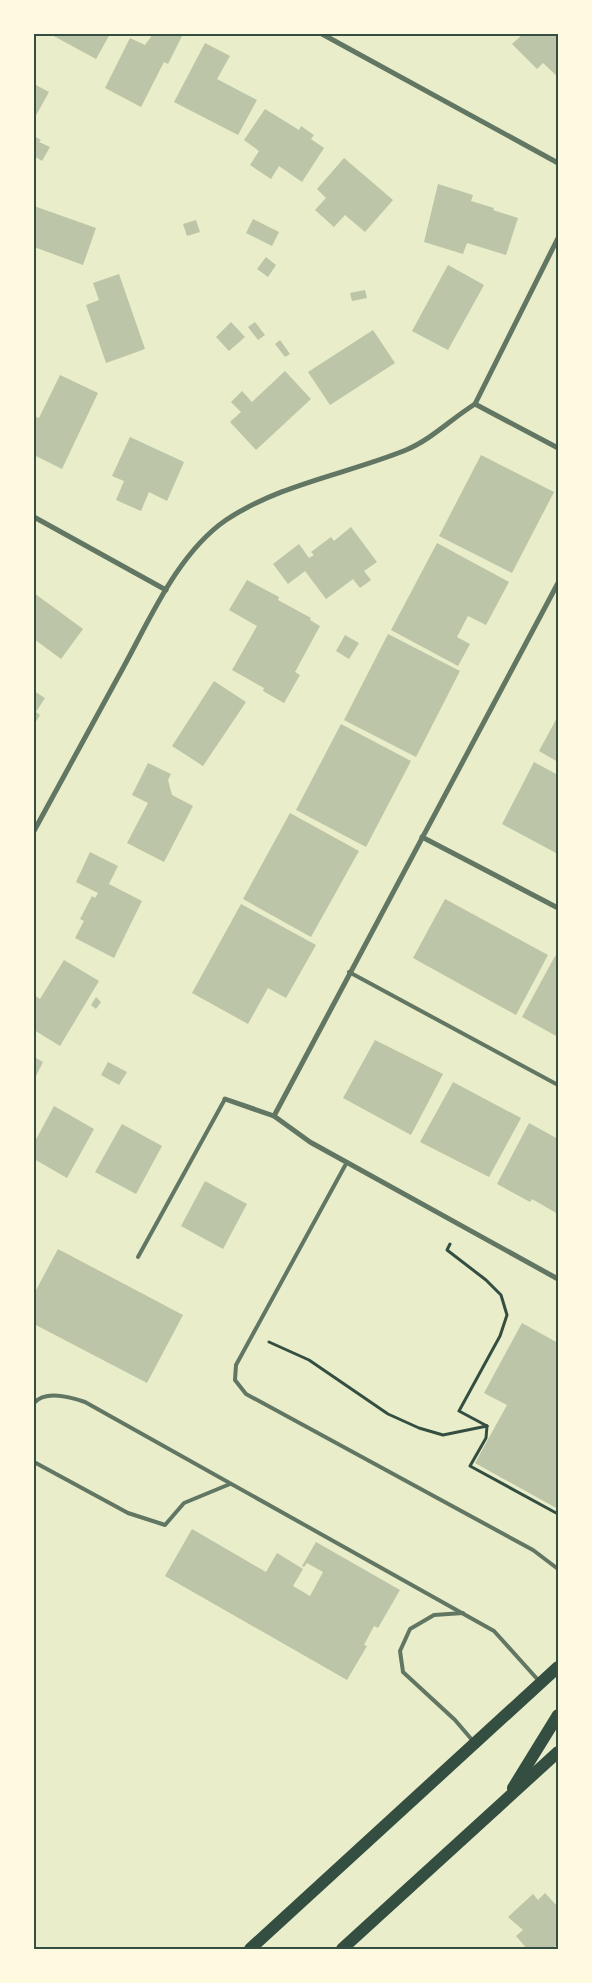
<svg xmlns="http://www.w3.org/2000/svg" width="592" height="1983" font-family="Arial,sans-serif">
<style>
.building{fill:#bcc5a7}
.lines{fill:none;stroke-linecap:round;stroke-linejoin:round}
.path{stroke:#344e41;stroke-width:3}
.service{stroke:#617663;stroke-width:4}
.minor{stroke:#617663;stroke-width:5}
.primary{stroke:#344e41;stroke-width:12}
.neatline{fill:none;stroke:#344e41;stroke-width:2}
</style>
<rect width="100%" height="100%" fill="#e9edc9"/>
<g class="building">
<path d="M50 34H110L96 59Z"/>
<path d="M153 34H183L168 64 164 62 141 107 105 88 130 38 145 45Z"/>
<path d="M523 34H558V77L543 63 537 69 512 44Z"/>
<path d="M205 43 230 56 217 79 257 100 238 135 174 102Z"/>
<path d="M34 84 49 92 34 119Z"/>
<path d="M265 109 299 130 301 126 314 135 311 139 324 148 302 182 279 166 271 179 250 165 259 151 244 140Z"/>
<path d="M34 136 41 140 39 142 50 147 42 161 34 156Z"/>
<path d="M344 158 393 200 365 232 345 215 334 227 315 210 326 198 317 189Z"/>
<path d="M438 184 473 195 471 201 494 208 493 210 518 218 506 255 467 243 463 254 424 242Z"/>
<path d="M34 206 96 228 83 265 34 247Z"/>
<path d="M253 219 279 232 272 246 246 233Z"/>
<path d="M196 220 200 232 187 236 183 224Z"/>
<path d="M266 257 276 265 268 277 257 269Z"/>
<path d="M448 265 484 285 448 350 412 331Z"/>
<path d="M119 274 145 349 106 363 86 305 99 300 93 283Z"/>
<path d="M365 290 367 298 352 301 350 293Z"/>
<path d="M231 322 245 337 229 351 216 337Z"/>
<path d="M255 322 265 335 258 340 248 327Z"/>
<path d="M373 330 395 363 330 405 308 372Z"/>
<path d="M280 340 290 354 285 357 275 344Z"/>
<path d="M285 371 311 399 256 450 230 422 241 412 231 402 242 391 252 402Z"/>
<path d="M60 375 98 393 62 469 34 455V416L39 418Z"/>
<path d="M130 437 184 462 167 501 149 492 141 511 116 500 124 481 112 476Z"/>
<path d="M481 455 554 492 512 573 439 536Z"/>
<path d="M351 527 377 562 364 571 371 580 360 588 353 579 326 599 305 571 288 584 273 564 299 544 309 558 314 555 311 552 331 537 334 541Z"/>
<path d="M437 543 509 582 486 625 468 616 457 637 470 644 458 666 391 630Z"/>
<path d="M247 580 279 597 278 600 311 618 310 620 320 626 295 672 300 675 284 703 263 691 264 688 232 670 257 626 229 610Z"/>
<path d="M34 593 83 629 61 659 34 639Z"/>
<path d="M388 634 460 671 416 757 344 720Z"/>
<path d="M345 635 359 643 349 659 336 651Z"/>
<path d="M214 681 246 702 203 766 172 746Z"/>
<path d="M34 691 45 698 36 712 40 715 34 725Z"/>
<path d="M558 716V762L539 751Z"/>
<path d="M341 724 411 761 366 847 296 810Z"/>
<path d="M534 762 558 775V854L502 824Z"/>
<path d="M148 763 171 774 168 780 172 795 193 806 164 862 127 843 148 803 132 795Z"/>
<path d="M290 813 359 851 311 937 243 899Z"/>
<path d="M90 852 118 866 109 884 142 901 114 958 75 938 84 921 80 919 92 896 95 898 98 893 76 882Z"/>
<path d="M445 899 548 955 516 1015 413 958Z"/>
<path d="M241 904 316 945 286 998 268 988 248 1024 192 993Z"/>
<path d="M555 956 558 957V1037L522 1017Z"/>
<path d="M64 960 99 981 60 1046 34 1030V995L40 999Z"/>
<path d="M96 997 101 1002 96 1009 91 1005Z"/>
<path d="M375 1040 443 1074 411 1135 343 1098Z"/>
<path d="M34 1057 43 1062 34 1080Z"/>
<path d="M108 1062 127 1072 119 1085 101 1075Z"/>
<path d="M453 1082 521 1118 489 1177 420 1142Z"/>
<path d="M54 1106 94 1129 67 1178 34 1159V1143Z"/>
<path d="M529 1123 558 1139V1214L532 1199 530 1202 497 1184Z"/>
<path d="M122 1124 162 1146 136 1194 95 1172Z"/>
<path d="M205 1181 247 1204 223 1249 181 1226Z"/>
<path d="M58 1249 183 1315 147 1383 34 1324V1294Z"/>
<path d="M522 1323 558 1343V1509L475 1463 507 1405 484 1393Z"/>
<path d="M192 1529 266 1572 277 1553 303 1569 293 1586 310 1596 323 1572 307 1563 304 1567 302 1566 316 1542 400 1590 378 1628 374 1626 364 1645 367 1646 347 1680 165 1576Z"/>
<path d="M545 1893 558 1907V1944L552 1949H527L516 1936 523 1930 508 1917 533 1894 538 1900Z"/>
</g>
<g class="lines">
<g class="path">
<path d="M450 1244 447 1250 486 1280 501 1295 507 1315 500 1336 459 1411 487 1426"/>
<path d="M269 1342 309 1360 388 1414 419 1428 443 1435 487 1426"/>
<path d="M487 1426 486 1438 470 1466 558 1514"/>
</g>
<g class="service">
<path d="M349 972 558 1085"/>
<path d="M347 1162 236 1365 235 1380 246 1394 533 1550 558 1569"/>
<path d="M138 1257 225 1099"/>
<path d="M34 1403C45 1390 71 1397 85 1402L494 1631 539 1681"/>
<path d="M34 1462 128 1513 165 1525 184 1503 230 1484"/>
<path d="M463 1613 434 1615 410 1629 400 1651 403 1672 455 1720 473 1741"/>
</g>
<g class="minor">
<path d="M322 34 558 163"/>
<path d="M475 404 558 448"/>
<path d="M34 517 166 590"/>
<path d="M34 831C64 777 93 722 123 668 150 619 178 553 226 520 280 484 347 474 406 450 432 439 451 419 475 404L558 238"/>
<path d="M422 837 558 908"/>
<path d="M225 1099 274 1116 310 1142 558 1279"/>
<path d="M274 1116 558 583"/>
</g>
<g class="primary">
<path d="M513 1788 558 1715"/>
<path d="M250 1949 558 1667"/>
<path d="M342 1949 558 1752"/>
</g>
</g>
<rect width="592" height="1983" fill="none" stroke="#fefae0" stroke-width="70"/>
<rect x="35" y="35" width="522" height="1913" class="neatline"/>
</svg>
